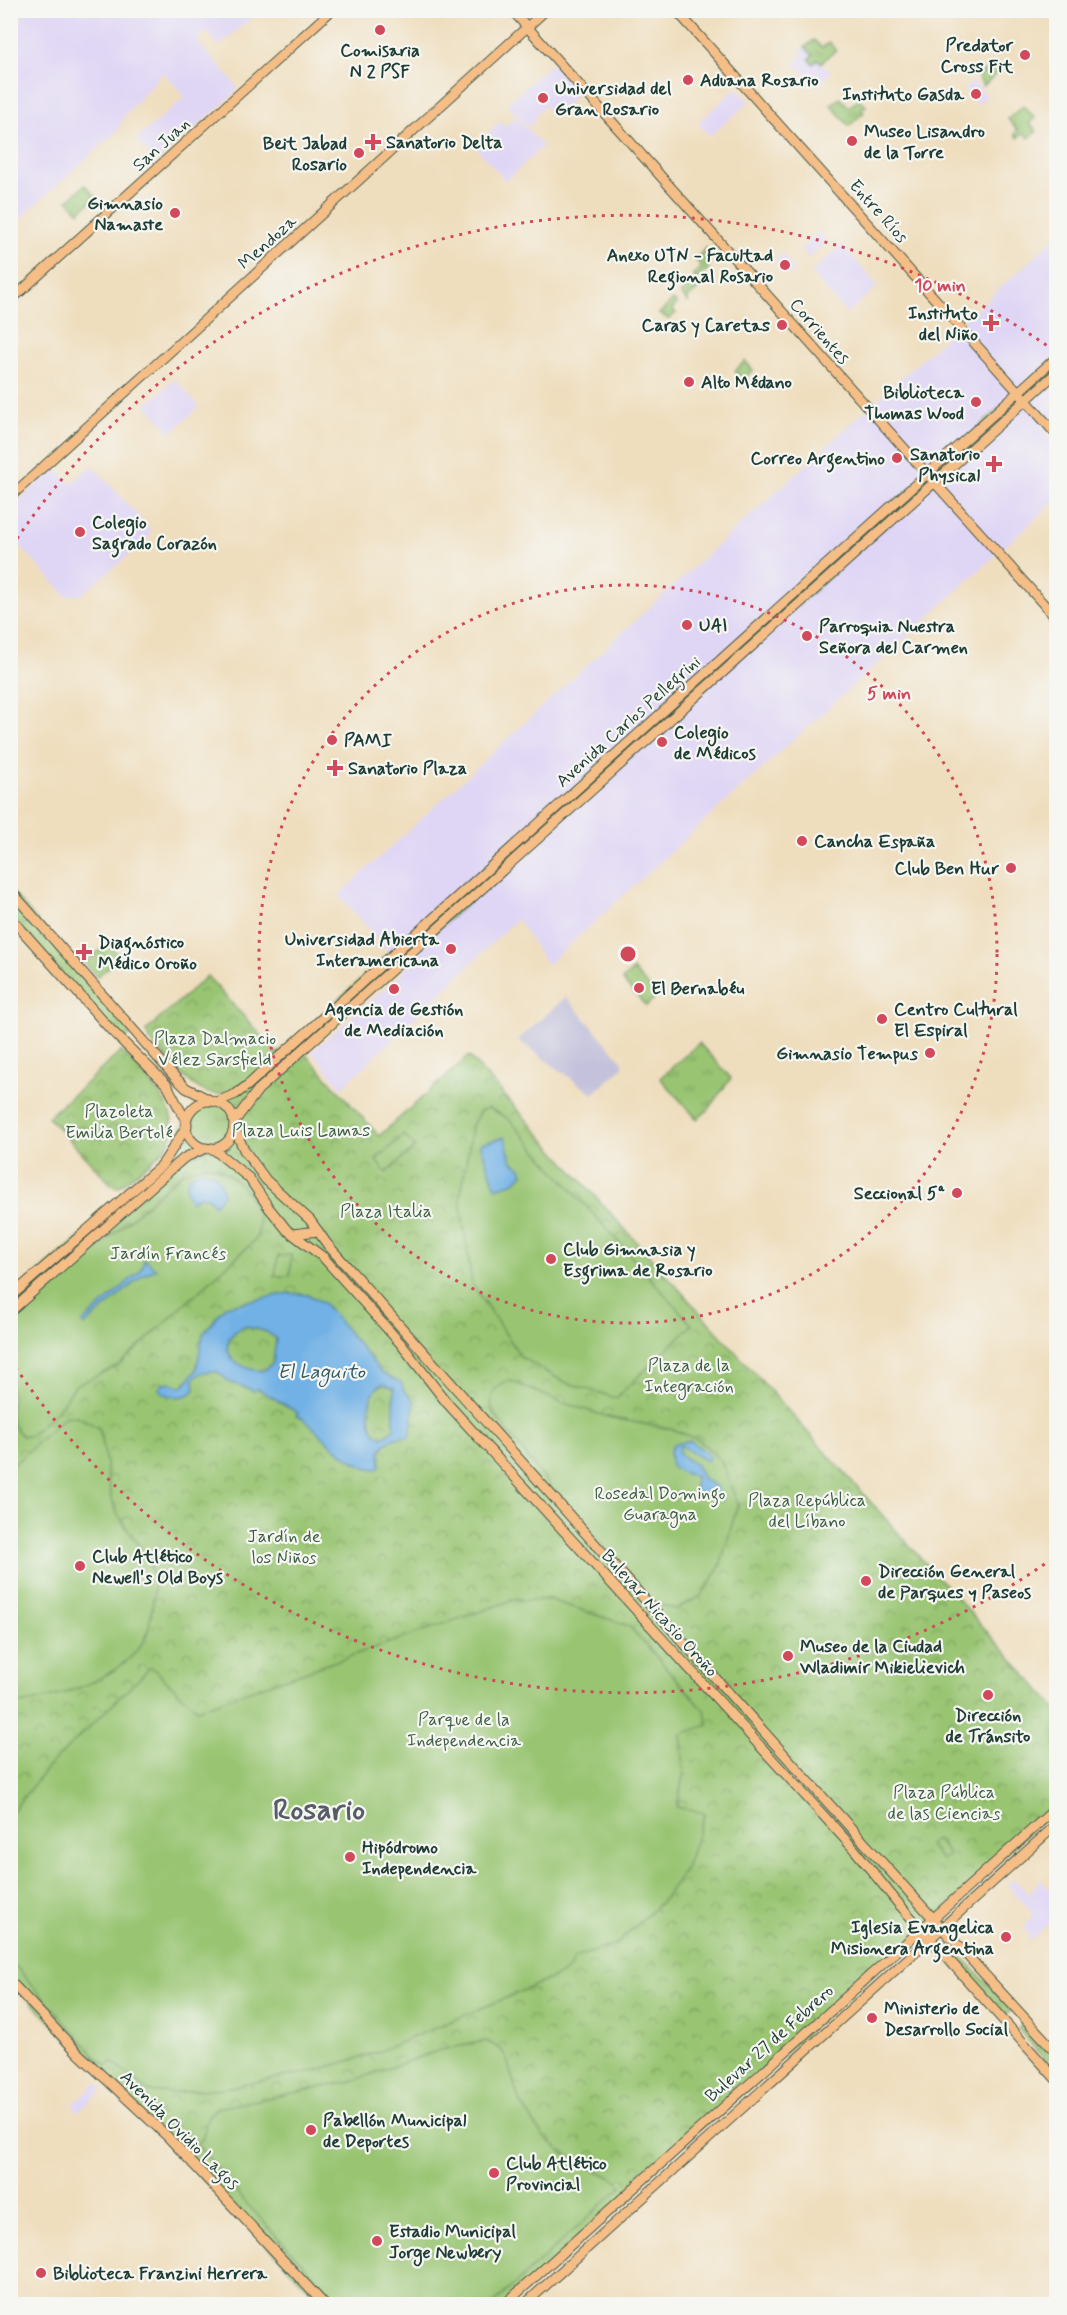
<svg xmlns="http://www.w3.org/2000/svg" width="1067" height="2315" font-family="Mynerve,sans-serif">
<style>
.built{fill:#dfd5f5}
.industrial{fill:#c3c1db}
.grass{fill:url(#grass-tufts);stroke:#5c8153;stroke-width:1.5}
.park{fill:url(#park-crowns);stroke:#5c8153;stroke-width:1.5}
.garden{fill:#99c572;stroke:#5c8153;stroke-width:1.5}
.water{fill:#71b1e5;stroke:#48778c;stroke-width:1.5;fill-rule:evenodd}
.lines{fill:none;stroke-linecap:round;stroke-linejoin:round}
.major-casing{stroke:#3e5549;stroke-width:11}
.major{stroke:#f6be87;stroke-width:9}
.ring{fill:none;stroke:#d1495b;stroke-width:3;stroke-dasharray:3 6}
.poi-dot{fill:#d1495b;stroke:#f6f6f2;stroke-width:2}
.labels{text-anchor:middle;stroke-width:4.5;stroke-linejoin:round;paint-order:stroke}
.poi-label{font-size:18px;font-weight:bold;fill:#1f3d34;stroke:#f6f6f2;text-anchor:start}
.street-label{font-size:18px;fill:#1f3d34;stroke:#f6f6f2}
.park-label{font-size:18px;fill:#3e5f44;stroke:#f6f6f2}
.water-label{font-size:20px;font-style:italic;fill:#345a60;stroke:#f6f6f2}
.town-label{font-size:30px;font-weight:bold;fill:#565d69;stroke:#f6f6f2}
.centre{fill:#d1495b;stroke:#f6f6f2;stroke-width:3}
.ring-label{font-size:18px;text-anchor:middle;font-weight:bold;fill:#d1495b;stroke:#f6f6f2;stroke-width:4.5;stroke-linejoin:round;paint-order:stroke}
</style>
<defs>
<pattern id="grass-tufts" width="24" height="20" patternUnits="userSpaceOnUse" patternTransform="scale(1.5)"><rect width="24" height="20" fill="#99c572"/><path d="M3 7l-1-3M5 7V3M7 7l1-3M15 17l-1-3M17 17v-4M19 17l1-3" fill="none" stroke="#7ca15e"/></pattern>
<pattern id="park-crowns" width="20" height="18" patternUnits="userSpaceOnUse" patternTransform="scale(1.5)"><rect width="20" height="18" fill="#99c572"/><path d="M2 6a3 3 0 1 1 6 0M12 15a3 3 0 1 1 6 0" fill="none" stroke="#7ca15e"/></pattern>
</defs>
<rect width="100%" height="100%" fill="#f6f6f2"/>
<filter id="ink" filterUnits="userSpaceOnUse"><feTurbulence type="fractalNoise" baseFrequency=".0167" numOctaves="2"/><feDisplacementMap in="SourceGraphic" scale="12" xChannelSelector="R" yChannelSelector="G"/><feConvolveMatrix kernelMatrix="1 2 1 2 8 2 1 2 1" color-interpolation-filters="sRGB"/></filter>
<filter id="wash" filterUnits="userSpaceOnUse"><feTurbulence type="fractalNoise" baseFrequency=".008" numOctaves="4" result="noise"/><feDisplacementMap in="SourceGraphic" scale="24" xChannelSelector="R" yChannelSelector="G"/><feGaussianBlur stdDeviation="1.35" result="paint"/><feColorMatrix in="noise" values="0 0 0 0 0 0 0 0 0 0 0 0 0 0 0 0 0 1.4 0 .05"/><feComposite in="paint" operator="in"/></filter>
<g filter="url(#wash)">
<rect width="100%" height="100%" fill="#efdebe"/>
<g class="built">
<path d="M19 11H259L219 46 206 31 197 41 237 86 236 92 159 160H154L136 140 185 97 163 72 125 115 117 131 11 227 10 30 23 19Z"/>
<path d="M805 47 813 56 809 59H818L831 73 816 86 794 63 803 54 800 51Z"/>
<path d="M552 63 579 92 554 116 545 106 534 116 536 120 528 127 507 104Z"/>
<path d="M973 81 987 96 978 104 964 90Z"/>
<path d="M736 88 749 102 710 136 698 123Z"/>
<path d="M516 117 543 146 506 181 474 146 501 121 506 126Z"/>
<path d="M819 232 827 241 809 258 801 249Z"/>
<path d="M1056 237V417L1043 429 1056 444V500L547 965 517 919 342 1088 312 1051 405 971 339 895 650 607Z"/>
<path d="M842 245 878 286 847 314 811 273Z"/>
<path d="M782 254 795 270 788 276 775 261Z"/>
<path d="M175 379 199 407 171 433 146 405Z"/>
<path d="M92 465 150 529V537L81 595 66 596 11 536V508L55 467 71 484Z"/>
<path d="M1014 1879 1029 1895 1040 1879 1056 1896V1917L1031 1940 1024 1928 1033 1914 1007 1884Z"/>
<path d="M97 2082 103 2089 78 2113 72 2105Z"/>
</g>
<path class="industrial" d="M566 997 623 1062V1067L593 1094 518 1040Z"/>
<g class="grass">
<path d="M814 40 822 48 829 42 836 50 821 63 818 59 813 64 809 59 813 56 805 47Z"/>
<path d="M998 64 1002 69 983 86 978 76 984 70 987 73Z"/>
<path d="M840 98 849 107 859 99 866 106 861 110 864 112 849 126 831 105Z"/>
<path d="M1023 106 1035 118 1029 123 1037 131 1029 138 1024 133 1018 138 1015 134 1018 131 1008 119Z"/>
<path d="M706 248 708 250 703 255 709 268 696 279 692 275 702 267 695 259Z"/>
<path d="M694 281 700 287 688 298V302L681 294Z"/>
<path d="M673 300 677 304 672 309 676 313 669 319 659 314Z"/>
<path d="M1056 358V373L303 1051 227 1141 11 1312 10 1297 162 1165 192 1110 205 1102 228 1098Z"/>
<path d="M745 361 753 370 742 380 735 371Z"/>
<path d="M10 890 135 1031 123 1041 11 917Z"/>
<path d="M699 1043 731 1078 707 1111 697 1119 660 1078Z"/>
</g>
<g class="park">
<path d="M108 943 120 957 97 977 85 963Z"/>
<path d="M207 976 277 1053C234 1092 219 1117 172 1064 164 1055 149 1043 146 1031Z"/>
<path d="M122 1051C141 1073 187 1111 168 1144 160 1157 132 1176 119 1187L113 1186 48 1117Z"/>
<path d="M303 1051 379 1136 469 1056 1056 1708V1808L505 2304H324L11 1981V1312L184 1158 227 1141 239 1113Z"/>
<path d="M949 1944H951L1011 2010 1010 2012 1005 2014 946 1950Z"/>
<path d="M1023 2023 1052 2056 1046 2061 1018 2029Z"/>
</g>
<g class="garden">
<path d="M85 185 96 197 79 212 68 200Z"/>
<path d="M633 970 657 996 646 1006 622 980Z"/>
<path d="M489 1108 509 1119 692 1325 616 1398 564 1382 521 1357 472 1284 460 1198 473 1123 480 1111Z"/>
<path d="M404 1135 415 1147 386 1173 376 1160Z"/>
<path d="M206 1165C234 1168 271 1211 255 1240L118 1366 76 1385 57 1411 29 1436H22L11 1423 10 1327 183 1172Z"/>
<path d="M291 1255 290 1276H275L278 1256Z"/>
<path d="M511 1381 561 1402 612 1418 671 1429 699 1440 721 1461 738 1504 720 1566 701 1596 676 1609 653 1603 554 1491 495 1415C486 1399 494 1383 511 1381Z"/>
<path d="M66 1416 79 1417 99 1428C107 1451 105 1476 112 1499 119 1527 147 1546 153 1575 155 1586 154 1596 152 1607 151 1616 150 1626 147 1634 131 1676 52 1701 11 1705V1467Z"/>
<path d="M513 1600H551L629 1626 705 1711 708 1725 681 1734 684 1771 677 1807 705 1813 686 1868 664 1899 617 1944 573 1958 570 1968 562 1974 378 2052 315 2071 231 2087 170 2093 148 2091 112 2061 107 2066 98 2059 11 1961V1813L46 1769 151 1667 197 1709Z"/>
<path d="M936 1839 948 1854 942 1860 929 1845Z"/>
<path d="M486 2041 501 2049 507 2060 519 2100 542 2135 563 2153 614 2179 622 2186 493 2304H340L247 2204 196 2143 202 2140 208 2116 216 2108 349 2082 440 2050Z"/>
</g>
<g class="water">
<path d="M505 1137 511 1160 521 1168 523 1174 515 1182 496 1188 480 1144Z"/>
<path d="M201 1170C216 1172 223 1180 223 1195L214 1205 208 1197 199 1196 191 1202C183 1189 185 1175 201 1170Z"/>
<path d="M145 1259 156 1269 143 1275 84 1326 82 1323 140 1271Z"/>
<path d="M289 1293 309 1295 325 1304 382 1373 402 1383 403 1389 414 1401C414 1405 411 1434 409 1437 395 1436 388 1440 380 1451L381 1466 377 1469C354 1470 320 1434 304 1419L296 1416 298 1413 257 1388 255 1391 229 1382 218 1372C208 1371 201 1371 194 1379L195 1390C186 1400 167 1398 159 1389L162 1384 169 1382 182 1387 196 1371 203 1334 225 1306ZM244 1326 267 1332 276 1339 273 1363 262 1371C233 1369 211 1344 244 1326ZM383 1384 394 1388V1429L383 1437 373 1431C369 1417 365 1392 383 1384Z"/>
<path d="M691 1441 708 1454 709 1459 706 1461 682 1446H679V1454L696 1465 703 1479 717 1487 722 1500 695 1492V1476L683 1473 671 1466 670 1451 673 1444Z"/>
</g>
</g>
<g filter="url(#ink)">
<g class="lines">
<g class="major-casing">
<g id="major">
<path d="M512 10 1056 618"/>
<path d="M676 10 1056 434"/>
<path d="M10 301 332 10"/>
<path d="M10 497 546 10"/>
<path d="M10 890 174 1076 186 1088 212 1101"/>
<path d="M10 917 111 1030 167 1085 187 1123"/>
<circle cx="210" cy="1125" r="24"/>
<path d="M216 1102 236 1094 248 1085 1056 358"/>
<path d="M234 1122 258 1090 1056 373"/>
<path d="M234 1127 244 1150 266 1180 310 1220 327 1244C569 1515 810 1786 1056 2052"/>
<path d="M212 1148 249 1178 269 1208 287 1230 323 1257 401 1344 447 1403 854 1849 897 1902 1056 2079"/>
<path d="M293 1234 318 1231"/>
<path d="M10 1297 162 1165 187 1126"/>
<path d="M10 1312 184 1158 206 1148"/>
<path d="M10 1981 78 2053 168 2137 324 2304"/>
<path d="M505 2304 1056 1808"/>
<path d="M525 2304 1056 1825"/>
</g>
</g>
<use href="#major" class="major"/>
</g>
</g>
<g class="ring">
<circle cx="628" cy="954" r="369"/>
<path d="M1052 1559A739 739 0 0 1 12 1362M12 546A739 739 0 0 1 1052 349"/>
</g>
<g class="poi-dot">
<circle cx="380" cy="30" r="6"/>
<circle cx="1025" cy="55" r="6"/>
<circle cx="688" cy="80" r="6"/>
<circle cx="976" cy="94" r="6"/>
<circle cx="543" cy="98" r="6"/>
<circle cx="852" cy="141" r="6"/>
<path d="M370 133h6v6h6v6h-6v6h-6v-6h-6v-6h6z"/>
<circle cx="359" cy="153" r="6"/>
<circle cx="175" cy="213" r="6"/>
<circle cx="785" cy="265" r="6"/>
<path d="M988 314h6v6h6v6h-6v6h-6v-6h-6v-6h6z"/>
<circle cx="782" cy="325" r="6"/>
<circle cx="689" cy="382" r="6"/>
<circle cx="976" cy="402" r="6"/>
<circle cx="897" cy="458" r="6"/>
<path d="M991 455h6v6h6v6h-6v6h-6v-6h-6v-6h6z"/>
<circle cx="80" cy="532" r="6"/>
<circle cx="687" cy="625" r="6"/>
<circle cx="807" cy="636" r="6"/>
<circle cx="332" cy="740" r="6"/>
<circle cx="662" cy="742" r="6"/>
<path d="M332 759h6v6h6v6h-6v6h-6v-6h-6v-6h6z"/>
<circle cx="802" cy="841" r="6"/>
<circle cx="1011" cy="868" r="6"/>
<circle cx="451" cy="949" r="6"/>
<path d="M81 943h6v6h6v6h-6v6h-6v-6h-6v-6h6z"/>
<circle cx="639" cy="988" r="6"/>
<circle cx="394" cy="989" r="6"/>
<circle cx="882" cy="1019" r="6"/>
<circle cx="930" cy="1053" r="6"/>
<circle cx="957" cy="1193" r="6"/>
<circle cx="551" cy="1259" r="6"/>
<circle cx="80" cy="1566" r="6"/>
<circle cx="866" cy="1581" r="6"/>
<circle cx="788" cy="1656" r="6"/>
<circle cx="988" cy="1695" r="6"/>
<circle cx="350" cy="1857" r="6"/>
<circle cx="1006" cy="1937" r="6"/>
<circle cx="872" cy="2018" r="6"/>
<circle cx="311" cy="2130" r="6"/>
<circle cx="494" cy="2173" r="6"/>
<circle cx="377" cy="2241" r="6"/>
<circle cx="41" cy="2273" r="6"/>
</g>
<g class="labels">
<g class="poi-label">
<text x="1013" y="51" text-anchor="end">Predator<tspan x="1013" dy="21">Cross Fit</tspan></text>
<text x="380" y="56" text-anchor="middle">Comisaria<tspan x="380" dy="21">N 2 PSF</tspan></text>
<text x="700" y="86">Aduana Rosario</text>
<text x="555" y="94">Universidad del<tspan x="555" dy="21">Gran Rosario</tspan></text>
<text x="964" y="100" text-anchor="end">Instituto Gasda</text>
<text x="864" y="137">Museo Lisandro<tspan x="864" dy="21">de la Torre</tspan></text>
<text x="386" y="148">Sanatorio Delta</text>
<text x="347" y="149" text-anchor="end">Beit Jabad<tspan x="347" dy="21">Rosario</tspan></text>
<text x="163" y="209" text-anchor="end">Gimnasio<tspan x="163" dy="21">Namaste</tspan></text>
<text x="773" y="261" text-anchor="end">Anexo UTN - Facultad<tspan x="773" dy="21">Regional Rosario</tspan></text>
<text x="978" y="319" text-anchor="end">Instituto<tspan x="978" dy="21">del Niño</tspan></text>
<text x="770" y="331" text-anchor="end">Caras y Caretas</text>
<text x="701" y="388">Alto Médano</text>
<text x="964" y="398" text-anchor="end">Biblioteca<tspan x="964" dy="21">Thomas Wood</tspan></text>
<text x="980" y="460" text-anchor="end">Sanatorio<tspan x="980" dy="21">Physical</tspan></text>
<text x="885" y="464" text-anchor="end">Correo Argentino</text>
<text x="92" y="528">Colegio<tspan x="92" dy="21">Sagrado Corazón</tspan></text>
<text x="699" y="631">UAI</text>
<text x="819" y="632">Parroquia Nuestra<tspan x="819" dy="21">Señora del Carmen</tspan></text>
<text x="674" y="738">Colegio<tspan x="674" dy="21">de Médicos</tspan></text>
<text x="344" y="746">PAMI</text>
<text x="348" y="774">Sanatorio Plaza</text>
<text x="814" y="847">Cancha España</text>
<text x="999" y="874" text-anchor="end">Club Ben Hur</text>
<text x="439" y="945" text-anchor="end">Universidad Abierta<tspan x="439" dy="21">Interamericana</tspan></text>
<text x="98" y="948">Diagnóstico<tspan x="98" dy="21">Médico Oroño</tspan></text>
<text x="651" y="994">El Bernabéu</text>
<text x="394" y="1015" text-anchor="middle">Agencia de Gestión<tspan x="394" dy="21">de Mediación</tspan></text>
<text x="894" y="1015">Centro Cultural<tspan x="894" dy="21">El Espiral</tspan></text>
<text x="918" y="1059" text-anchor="end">Gimnasio Tempus</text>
<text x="945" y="1199" text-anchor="end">Seccional 5ª</text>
<text x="563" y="1255">Club Gimnasia y<tspan x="563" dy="21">Esgrima de Rosario</tspan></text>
<text x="92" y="1562">Club Atlético<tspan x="92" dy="21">Newell's Old Boys</tspan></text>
<text x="878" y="1577">Dirección General<tspan x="878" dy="21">de Parques y Paseos</tspan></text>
<text x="800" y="1652">Museo de la Ciudad<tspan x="800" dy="21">Wladimir Mikielievich</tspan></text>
<text x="988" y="1721" text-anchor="middle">Dirección<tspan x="988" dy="21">de Tránsito</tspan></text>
<text x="362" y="1853">Hipódromo<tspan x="362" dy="21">Independencia</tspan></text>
<text x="994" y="1933" text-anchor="end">Iglesia Evangelica<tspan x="994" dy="21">Misionera Argentina</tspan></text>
<text x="884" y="2014">Ministerio de<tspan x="884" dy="21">Desarrollo Social</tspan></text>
<text x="323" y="2126">Pabellón Municipal<tspan x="323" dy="21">de Deportes</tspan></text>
<text x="506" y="2169">Club Atlético<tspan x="506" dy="21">Provincial</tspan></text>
<text x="389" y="2237">Estadio Municipal<tspan x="389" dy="21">Jorge Newbery</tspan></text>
<text x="53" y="2279">Biblioteca Franzini Herrera</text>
</g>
<g class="street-label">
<text transform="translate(161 144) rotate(-42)" y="6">San Juan</text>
<text transform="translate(879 211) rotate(48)" y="6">Entre Ríos</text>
<text transform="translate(267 242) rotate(-42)" y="6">Mendoza</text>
<text transform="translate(820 331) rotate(49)" y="6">Corrientes</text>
<text transform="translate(628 721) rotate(-42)" y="6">Avenida Carlos Pellegrini</text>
<text transform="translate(660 1613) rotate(48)" y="6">Bulevar Nicasio Oroño</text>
<text transform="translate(769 2043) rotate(-42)" y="6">Bulevar 27 de Febrero</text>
<text transform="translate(180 2130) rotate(45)" y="6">Avenida Ovidio Lagos</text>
</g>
<g class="park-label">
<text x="215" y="1044">Plaza Dalmacio<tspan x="215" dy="21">Vélez Sarsfield</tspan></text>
<text x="119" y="1117">Plazoleta<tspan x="119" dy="21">Emilia Bertolé</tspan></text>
<text x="301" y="1136">Plaza Luis Lamas</text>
<text x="386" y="1217">Plaza Italia</text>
<text x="168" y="1259">Jardín Francés</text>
<text x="689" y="1371">Plaza de la<tspan x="689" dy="21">Integración</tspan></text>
<text x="660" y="1499">Rosedal Domingo<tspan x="660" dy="21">Guaragna</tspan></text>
<text x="807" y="1506">Plaza República<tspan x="807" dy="21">del Líbano</tspan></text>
<text x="284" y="1542">Jardín de<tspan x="284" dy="21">los Niños</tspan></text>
<text x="464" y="1725">Parque de la<tspan x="464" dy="21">Independencia</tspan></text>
<text x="944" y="1798">Plaza Pública<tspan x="944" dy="21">de las Ciencias</tspan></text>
</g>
<g class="water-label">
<text x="321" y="1378">El Laguito</text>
</g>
<g class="town-label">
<text x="319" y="1819">Rosario</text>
</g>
</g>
<circle cx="628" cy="954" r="9" class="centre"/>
<g class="ring-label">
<text x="940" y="291">10 min</text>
<text x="889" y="699">5 min</text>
</g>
<rect width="1067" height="2315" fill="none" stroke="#f6f6f2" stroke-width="36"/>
</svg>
